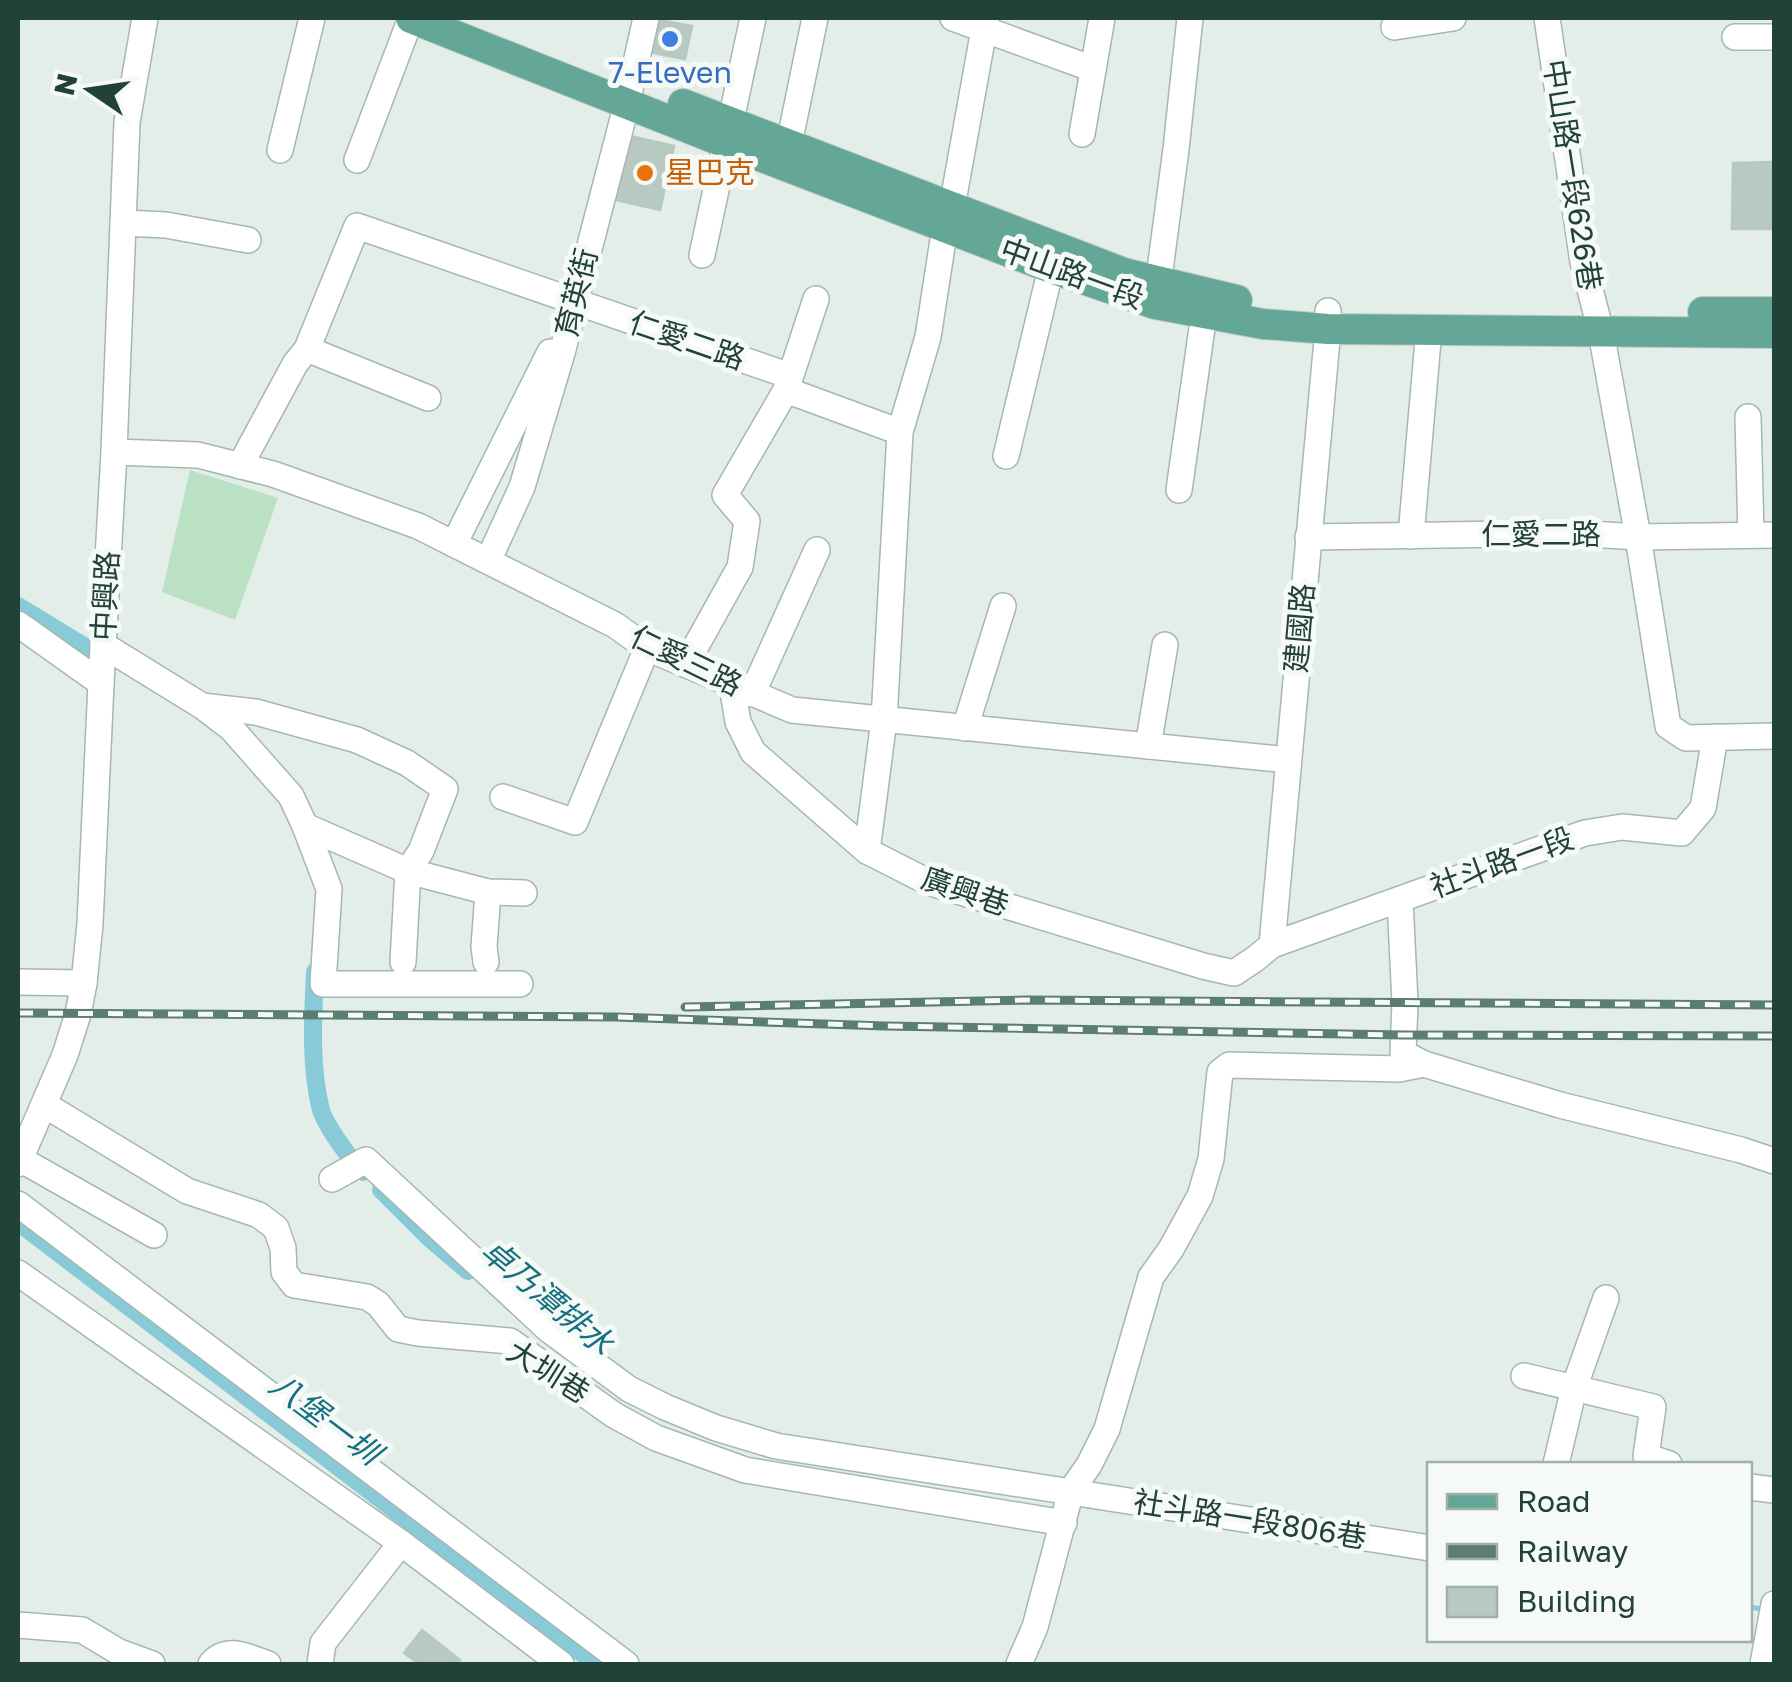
<svg xmlns="http://www.w3.org/2000/svg" width="1792" height="1682" font-family="'Golos Text','Noto Sans TC',sans-serif">
<style>
.green{fill:#bbe1c5}
.lines{fill:none;stroke-linecap:round;stroke-linejoin:round}
.stream{stroke:#88cad7;stroke-width:5}
.canal{stroke:#88cad7;stroke-width:18}
.building{fill:#b8c9c2;stroke:#b5c9c1;stroke-width:2.5}
.minor-casing{stroke:#a5b7b1;stroke-width:28}
.major-casing{stroke:#c1cac8;stroke-width:32}
.minor{stroke:#fff;stroke-width:25}
.major{stroke:#65a796;stroke-width:30}
.rail-casing{stroke:#5c7d74;stroke-width:9}
.rail{stroke:#f5faf7;stroke-width:5;stroke-dasharray:15;stroke-linecap:butt}
.shop-dot{fill:#3f7fe0;stroke:#f5faf7;stroke-width:4}
.food-dot{fill:#e8710a;stroke:#f5faf7;stroke-width:4}
.labels{text-anchor:middle;stroke-width:10;stroke-linejoin:round;paint-order:stroke}
.shop-label{font-size:30px;fill:#366cbe;stroke:#f5faf7}
.food-label{font-size:30px;fill:#c56008;stroke:#f5faf7;text-anchor:start}
.street-label{font-size:30px;fill:#214139;stroke:#f5faf7}
.water-label{font-size:32px;font-style:italic;fill:#167082;stroke:#f5faf7}
</style>
<rect width="100%" height="100%" fill="#e3eee9"/>
<path class="green" d="M190 470 278 498 235 620 162 592Z"/>
<g class="lines">
<path class="stream" d="M1750 1607 1767 1610"/>
<g class="canal">
<path d="M18 606 108 661"/>
<path d="M315 972C313 1016 310 1063 320 1106 323 1123 350 1159 363 1172"/>
<path d="M381 1190 428 1237 468 1271"/>
<path d="M18 1222 596 1664"/>
</g>
</g>
<g class="building">
<path d="M654 19 692 26 685 59 648 52Z"/>
<path d="M630 136 674 146 660 210 616 200Z"/>
<path d="M1774 162V229H1732L1733 163Z"/>
<path d="M422 1630 460 1660 456 1664H419L404 1653Z"/>
</g>
<g class="lines">
<g class="minor-casing">
<g id="minor">
<path d="M953 18 1093 69"/>
<path d="M1547 18 1583 262 1601 332 1638 537 1668 726 1686 738 1774 736"/>
<path d="M1394 27 1453 18"/>
<path d="M1735 37H1774"/>
<path d="M1082 134 1102 18"/>
<path d="M789 144 815 18"/>
<path d="M280 150 312 18"/>
<path d="M357 160 411 18"/>
<path d="M123 223 166 225 248 240"/>
<path d="M702 255 753 18"/>
<path d="M1156 300 1176 149 1190 18"/>
<path d="M307 349 428 398"/>
<path d="M786 390 900 432"/>
<path d="M1748 417 1751 535"/>
<path d="M114 452 198 455 273 474 418 526 615 625 647 648 792 710 1288 760"/>
<path d="M1006 456 1051 268"/>
<path d="M240 466 295 364 307 349 357 226 790 376"/>
<path d="M1179 490 1204 314"/>
<path d="M1411 536 1429 329"/>
<path d="M1308 537 1573 533 1638 537 1774 535"/>
<path d="M454 544 550 352"/>
<path d="M488 561 522 487 562 353 627 103 646 18"/>
<path d="M18 624 101 683"/>
<path d="M103 645 202 706 256 712 357 740 407 763 445 789 421 851 408 871 403 962"/>
<path d="M686 664 740 567 747 521 725 495 786 390 816 299"/>
<path d="M732 686 738 722 753 752 867 851 928 882 1203 966 1234 973 1255 959 1272 945 1585 833 1622 827 1682 833 1703 808 1715 737"/>
<path d="M752 694 817 550"/>
<path d="M206 709 231 728 291 796 305 826 329 889 323 984H520"/>
<path d="M965 728 1003 606"/>
<path d="M1148 746 1165 645"/>
<path d="M503 797 575 822 647 648"/>
<path d="M305 826 408 871 488 892 524 893"/>
<path d="M867 851 884 720 900 432 928 337 945 227 952 207 986 18"/>
<path d="M1400 900 1405 1003 1403 1053 1424 1064 1560 1105 1741 1150 1774 1161"/>
<path d="M1272 945 1328 329V311"/>
<path d="M486 962 484 947 488 892"/>
<path d="M18 982 84 983"/>
<path d="M45 1105 187 1191 259 1215 276 1228 283 1248 284 1272 294 1285 367 1297 378 1304 398 1329 418 1333 510 1341 614 1415 656 1438 745 1470 1064 1523"/>
<path d="M20 1159 154 1235"/>
<path d="M18 1164 65 1055 78 1014 84 983 90 924 101 683 114 452 127 122 145 18"/>
<path d="M332 1179 366 1160 549 1330 629 1389 665 1407 716 1428 776 1446 1430 1548"/>
<path d="M18 1204 626 1664"/>
<path d="M18 1273 401 1543 561 1664"/>
<path d="M1524 1376 1653 1407 1646 1456 1669 1464"/>
<path d="M1556 1464 1574 1388 1606 1298"/>
<path d="M1750 1487 1774 1490"/>
<path d="M18 1625 82 1630 119 1652 152 1664"/>
<path d="M211 1664C227 1645 248 1657 268 1664"/>
<path d="M320 1664 323 1643 401 1543"/>
<path d="M1019 1664 1035 1627 1071 1491 1089 1465 1107 1429 1151 1277 1171 1249 1200 1196 1211 1159 1220 1072 1229 1065 1399 1069 1424 1064"/>
<path d="M1763 1664 1774 1604"/>
</g>
</g>
<g class="major-casing">
<g id="major">
<path d="M411 18 726 143 1051 268 1155 304 1263 324 1328 329 1774 333"/>
<path d="M683 104 1124 273 1237 300"/>
<path d="M1703 312H1774"/>
</g>
</g>
<use href="#minor" class="minor"/>
<use href="#major" class="major"/>
<g class="rail-casing">
<g id="rail">
<path d="M685 1007 1027 1000 1774 1005"/>
<path d="M18 1013 615 1017 885 1026 1403 1035 1774 1036"/>
</g>
</g>
<use href="#rail" class="rail"/>
</g>
<circle class="shop-dot" cx="670" cy="39" r="10"/>
<circle class="food-dot" cx="645" cy="173" r="10"/>
<g class="labels">
<g class="shop-label">
<text x="670" y="83">7-Eleven</text>
</g>
<g class="food-label">
<text x="665" y="183">星巴克</text>
</g>
<g class="street-label">
<text transform="translate(1572 175) rotate(81)" y="10">中山路一段626巷</text>
<text transform="translate(1072 274) rotate(20)" y="10">中山路一段</text>
<text transform="translate(577 293) rotate(-76)" y="10">育英街</text>
<text transform="translate(687 341) rotate(19)" y="10">仁愛二路</text>
<text x="1541" y="545">仁愛二路</text>
<text transform="translate(106 596) rotate(-87)" y="10">中興路</text>
<text transform="translate(1300 628) rotate(-85)" y="10">建國路</text>
<text transform="translate(686 661) rotate(26)" y="10">仁愛三路</text>
<text transform="translate(1502 863) rotate(-20)" y="10">社斗路一段</text>
<text transform="translate(965 892) rotate(19)" y="10">廣興巷</text>
<text transform="translate(548 1372) rotate(32)" y="10">大圳巷</text>
<text transform="translate(1250 1520) rotate(9)" y="10">社斗路一段806巷</text>
</g>
<g class="water-label">
<text transform="translate(547 1297) rotate(40)" y="11">卓乃潭排水</text>
<text transform="translate(325 1419) rotate(37)" y="11">八堡一圳</text>
</g>
</g>
<rect width="1792" height="1682" fill="none" stroke="#214139" stroke-width="40"/>
<rect x="1427" y="1462" width="325" height="180" fill="#f5faf7" stroke="#a0b0ab" stroke-width="2.5"/>
<rect x="1447" y="1494" width="50" height="15" fill="#65a796" stroke="#a0b0ab" stroke-width="2.5"/>
<text x="1517" y="1512" font-size="30" fill="#214139">Road</text>
<rect x="1447" y="1544" width="50" height="15" fill="#5c7d74" stroke="#a0b0ab" stroke-width="2.5"/>
<text x="1517" y="1562" font-size="30" fill="#214139">Railway</text>
<rect x="1447" y="1587" width="50" height="30" fill="#b8c9c2" stroke="#a0b0ab" stroke-width="2.5"/>
<text x="1517" y="1612" font-size="30" fill="#214139">Building</text>
<g transform="translate(90 90) rotate(283)" stroke="#f5faf7" stroke-width="8" paint-order="stroke">
<path d="M0-8L18 38L0 25L-18 38Z" fill="#214139"/>
<text y="-15" font-size="28" font-weight="bold" text-anchor="middle" fill="#214139">N</text>
</g>
</svg>
